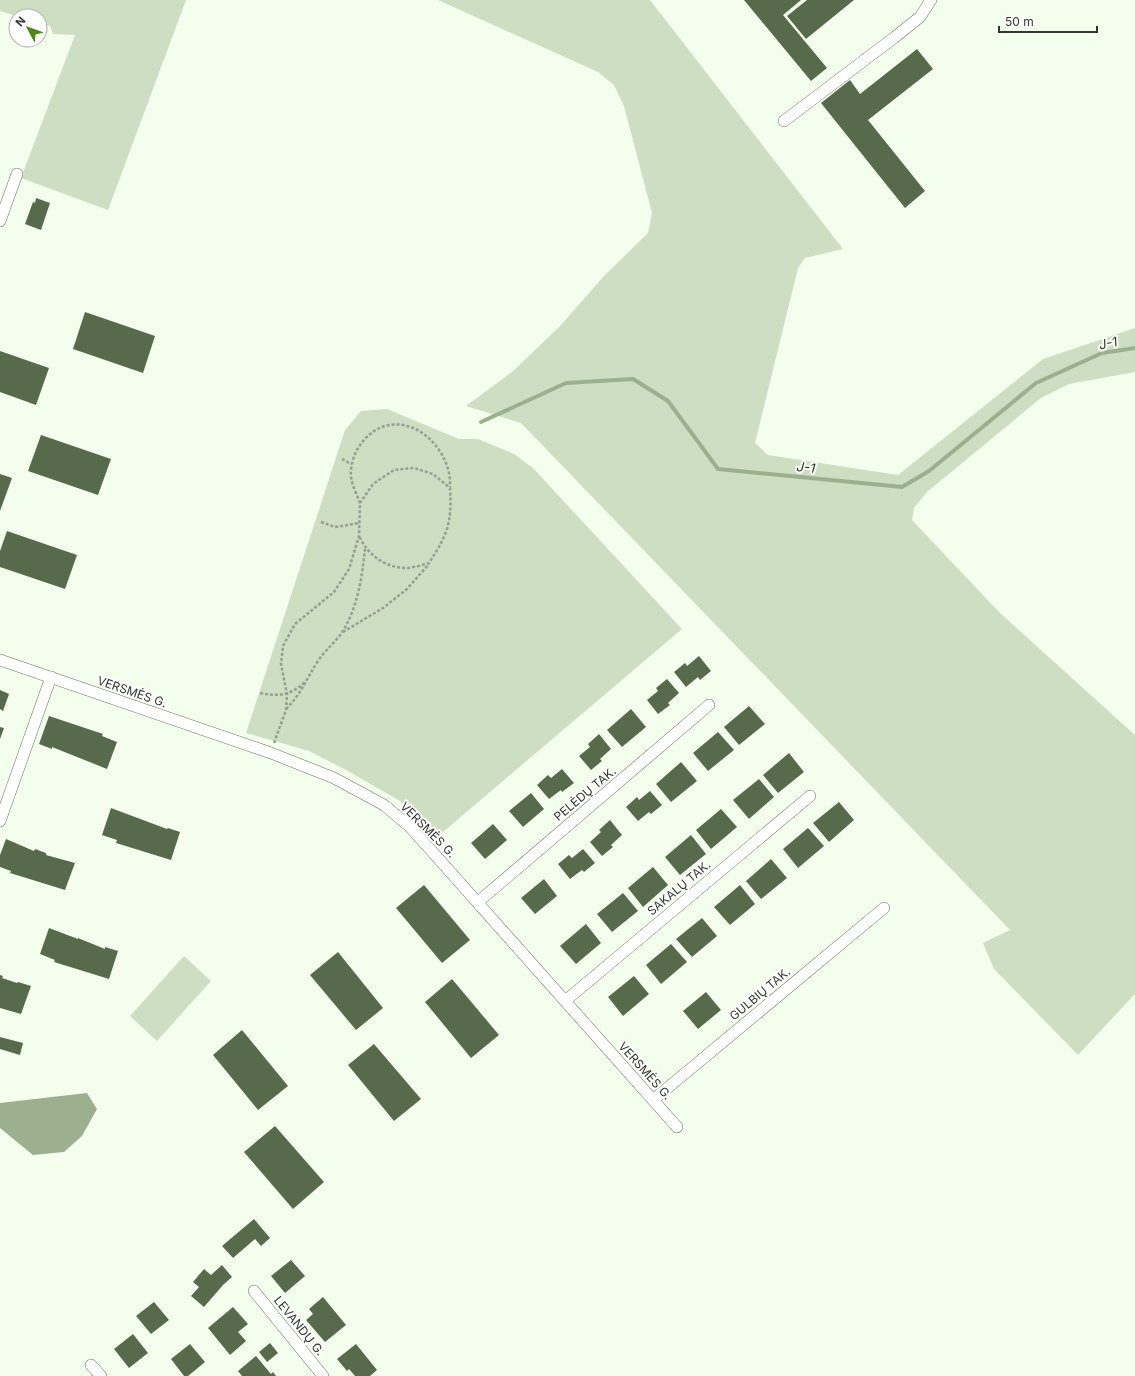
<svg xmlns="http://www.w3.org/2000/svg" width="1135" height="1376" font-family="Inter,sans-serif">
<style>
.green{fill:#cddec2}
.water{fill:#9cb08f}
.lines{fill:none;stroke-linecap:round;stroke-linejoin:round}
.stream{stroke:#9cb08f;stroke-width:4}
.building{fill:#586a4c}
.minor-casing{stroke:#687161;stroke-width:12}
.path{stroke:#979f92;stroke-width:2.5;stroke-dasharray:3 2;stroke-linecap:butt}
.minor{stroke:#fff;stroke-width:11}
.labels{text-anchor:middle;stroke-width:4;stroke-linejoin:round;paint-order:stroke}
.street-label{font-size:12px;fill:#32362f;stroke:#fff}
.water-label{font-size:13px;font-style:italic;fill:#1e3805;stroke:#fff}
</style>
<rect width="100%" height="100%" fill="#f3ffec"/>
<g class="green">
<path d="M0 0H186L108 210 21 178 75 35 53 34 50 26 40 23V16H16L0 11Z"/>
<path d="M438 0H650L843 249 805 258 798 268 755 443 768 455 898 475 1043 359 1135 328V372L1069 384 1041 398 927 492 914 508 912 520 1000 613 1135 735V994L1078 1055 994 969 983 943 1010 930 521 423 466 406 512 372 560 326 603 277 648 233 652 213 624 106 614 85 598 72Z"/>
<path d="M387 409 459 439H478L514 454 533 468 682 629 437 837 400 801 348 771 309 751 246 733 345 430 361 411Z"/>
<path d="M184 956 211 981 157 1041 130 1016Z"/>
</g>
<path class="water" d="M87 1093 97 1109 82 1136 64 1152 33 1155 0 1128V1103Z"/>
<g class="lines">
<path class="stream" d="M481 422 566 383 633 379 668 401 718 469 902 487 929 471 1036 383 1102 353 1135 348"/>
</g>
<g class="building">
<path d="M744 0H801L783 15 827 68 811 81Z"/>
<path d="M807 0H854L806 39 787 16Z"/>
<path d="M917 49 933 69 868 120 925 191 905 208 821 103 850 80 860 94Z"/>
<path d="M36 198 50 203 41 230 25 224 33 202 35 203Z"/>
<path d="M85 312 155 336 143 373 73 349Z"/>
<path d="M0 351 49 368 36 405 0 392Z"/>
<path d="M41 435 111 459 98 495 28 471Z"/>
<path d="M0 474 12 478 0 511Z"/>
<path d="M7 531 77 555 65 589 0 567V551Z"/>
<path d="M699 656 711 671 700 680 698 677 686 687 674 672 685 663 687 666Z"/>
<path d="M667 679 679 693 668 703 670 705 658 714 647 700 658 691 656 688Z"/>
<path d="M0 690 9 694 3 711 0 709Z"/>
<path d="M749 706 765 724 739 745 724 727Z"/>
<path d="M631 709 646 727 622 747 607 730Z"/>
<path d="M49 716 103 734 102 736 117 742 107 769 52 747V749L39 744Z"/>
<path d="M0 727 4 728 0 739Z"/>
<path d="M718 732 734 750 708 771 693 753Z"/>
<path d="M599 734 611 749 600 759 602 761 591 770 579 756 590 747 588 744Z"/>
<path d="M789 753 804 772 778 793 763 775Z"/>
<path d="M681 762 697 781 671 802 656 784Z"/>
<path d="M562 769 574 783 562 792 561 790 549 799 537 785 548 775 551 778Z"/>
<path d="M759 779 774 797 749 819 733 800Z"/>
<path d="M650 791 662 805 651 814 649 812 638 821 626 807 637 797 639 800Z"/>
<path d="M531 793 544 809 523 827 509 811Z"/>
<path d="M839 802 854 820 829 842 813 823Z"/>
<path d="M111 808 167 829 168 828 180 832 171 860 116 843 117 840 102 835Z"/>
<path d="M721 809 737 827 711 849 696 830Z"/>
<path d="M610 820 622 835 611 845 613 847 602 856 590 842 601 832 599 830Z"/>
<path d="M493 824 507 840 485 859 471 843Z"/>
<path d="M808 828 824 846 798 868 783 849Z"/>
<path d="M691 835 706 854 680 875 665 857Z"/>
<path d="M6 839 34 851 35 849 46 853V855L75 863 65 890 10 873 11 871 0 867V855Z"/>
<path d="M583 849 595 863 584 872 582 870 570 879 558 864 569 855 572 858Z"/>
<path d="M771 859 787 878 761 899 746 881Z"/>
<path d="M653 867 668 885 643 907 628 888Z"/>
<path d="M544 879 557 896 535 914 521 898Z"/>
<path d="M424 885 470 940 442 963 396 908Z"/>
<path d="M740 885 755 904 730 925 714 907Z"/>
<path d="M623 893 638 911 612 932 597 914Z"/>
<path d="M702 918 717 936 692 957 676 939Z"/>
<path d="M586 924 601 943 576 964 560 946Z"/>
<path d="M49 928 78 939V938L105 949V947L118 951 109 979 54 962 55 960 40 954Z"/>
<path d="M671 944 687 962 661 984 646 965Z"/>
<path d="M338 952 383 1008 356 1030 310 975Z"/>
<path d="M0 975 3 976 2 978 17 983 18 982 31 986 21 1014 0 1008Z"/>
<path d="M634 976 649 994 623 1016 608 997Z"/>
<path d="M452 979 499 1035 471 1058 425 1002Z"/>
<path d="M706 992 721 1010 698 1029 683 1011Z"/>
<path d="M242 1030 288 1086 258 1110 213 1055Z"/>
<path d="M0 1037 23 1043 20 1055 0 1049Z"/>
<path d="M374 1044 421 1099 394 1121 348 1065Z"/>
<path d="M275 1126 324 1182 293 1209 244 1152Z"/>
<path d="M254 1219 270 1238 261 1246 255 1239 233 1258 222 1246Z"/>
<path d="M291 1260 305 1276 285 1293 271 1276Z"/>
<path d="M222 1265 232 1277 223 1285 204 1307 191 1296 199 1287 193 1282 204 1269 211 1275Z"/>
<path d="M323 1297 346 1325 325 1342 306 1320 313 1314 309 1309Z"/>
<path d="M154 1302 169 1320 151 1334 136 1316Z"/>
<path d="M233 1307 248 1324 238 1332 246 1341 230 1355 208 1328Z"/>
<path d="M133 1334 148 1353 129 1368 114 1349Z"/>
<path d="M270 1343 278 1353 267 1362 259 1352Z"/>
<path d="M190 1344 205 1362 188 1376H184L171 1359Z"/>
<path d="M356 1344 377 1370 370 1376H355L349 1369 347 1371 337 1359Z"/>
<path d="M256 1356 271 1374 273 1372 276 1376H242L238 1371Z"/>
</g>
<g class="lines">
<g class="minor-casing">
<g id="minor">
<path d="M784 121 895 37 920 17 931 0"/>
<path d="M0 221 17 174"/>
<path d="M0 660 271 753 334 778 384 805 409 826 437 857 677 1127"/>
<path d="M0 821 51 677"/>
<path d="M478 902 709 705"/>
<path d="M565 1001 810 796"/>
<path d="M653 1100 884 908"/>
<path d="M254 1291 323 1376"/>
<path d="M91 1365 101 1376"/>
</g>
</g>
<g class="path">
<path d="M342 459 351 464"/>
<path d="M360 503C357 495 352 485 351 477 350 464 355 450 364 440 393 407 437 431 448 469 450 475 450 481 450 487"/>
<path d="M321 522 335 527 360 523"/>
<path d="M343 632 383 608 407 589 429 564"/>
<path d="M260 693C279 697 292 695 306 681"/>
<path d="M286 709C302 693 306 679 318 661 325 650 336 642 343 631 358 606 362 577 365 549"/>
<path d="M274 743 286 710 287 694 281 664 283 646 295 624 334 592 349 569 359 536 360 503 373 484 394 470 414 468 433 474 450 488C452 522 448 534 429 563 422 565 413 568 405 568 384 567 368 555 359 536"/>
</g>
<use href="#minor" class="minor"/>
</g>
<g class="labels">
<g class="street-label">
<text transform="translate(132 692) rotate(19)" y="4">VERSMĖS G.</text>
<text transform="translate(585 794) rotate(-40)" y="4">PELĖDŲ TAK.</text>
<text transform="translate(428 830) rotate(45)" y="4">VERSMĖS G.</text>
<text transform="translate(679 888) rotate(-40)" y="4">SAKALŲ TAK.</text>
<text transform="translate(760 994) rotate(-40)" y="4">GULBIŲ TAK.</text>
<text transform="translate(645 1071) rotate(48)" y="4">VERSMĖS G.</text>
<text transform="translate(299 1326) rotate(51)" y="4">LEVANDŲ G.</text>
</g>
<g class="water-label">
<text transform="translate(1108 343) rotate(-12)" y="5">J-1</text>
<text transform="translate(806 467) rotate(6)" y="5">J-1</text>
</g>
</g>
<g transform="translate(28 28) rotate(311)"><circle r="19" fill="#ffffff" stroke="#adafac"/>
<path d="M0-3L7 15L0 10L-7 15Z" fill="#50841a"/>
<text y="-6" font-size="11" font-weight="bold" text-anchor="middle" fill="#32362f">N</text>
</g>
<path d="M999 26v6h98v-6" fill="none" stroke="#32362f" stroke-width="2"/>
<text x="1005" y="26" font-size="12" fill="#32362f" stroke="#ffffff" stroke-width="3" paint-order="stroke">50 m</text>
</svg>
